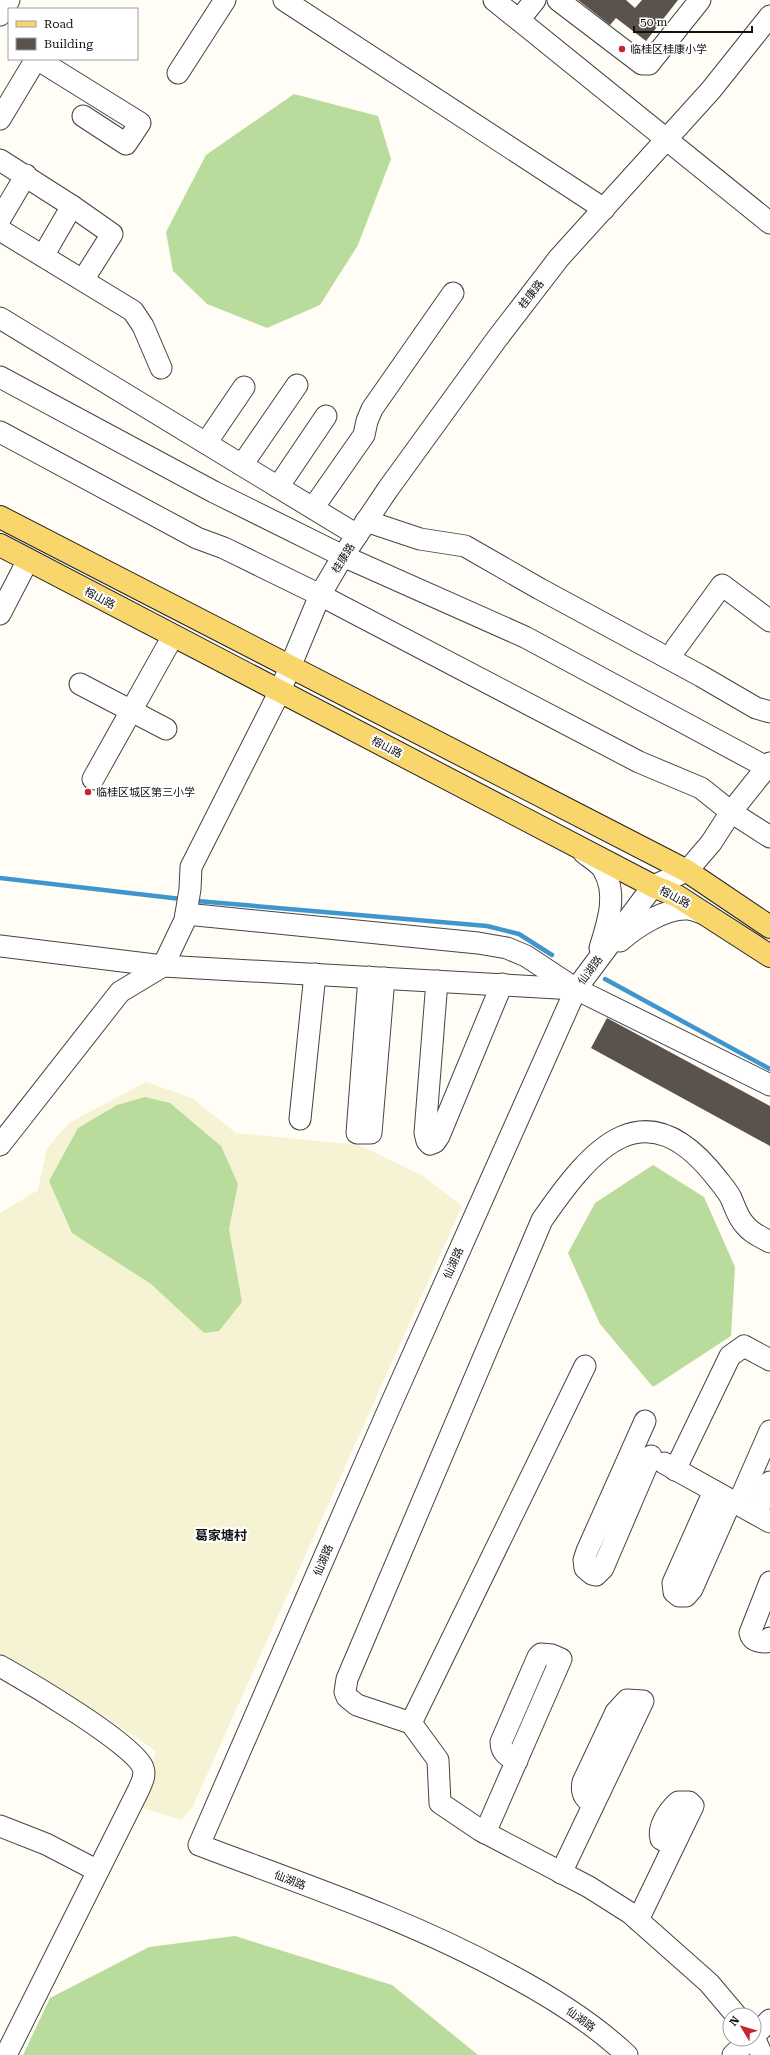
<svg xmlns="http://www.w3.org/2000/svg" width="770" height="2055" font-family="'Roboto Serif','Noto Sans SC',serif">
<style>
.farmland{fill:#f6f3d4}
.forest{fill:#b9dc9c}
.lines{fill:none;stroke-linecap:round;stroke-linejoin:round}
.stream{stroke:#3f96cf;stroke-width:4.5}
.building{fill:#5a524d}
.minor-casing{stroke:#444;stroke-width:23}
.major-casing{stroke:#222;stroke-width:24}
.minor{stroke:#fff;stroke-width:21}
.major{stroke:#f9d66b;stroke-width:22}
.poi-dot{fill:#c4262e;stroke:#fff;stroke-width:1.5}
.labels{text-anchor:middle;stroke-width:4;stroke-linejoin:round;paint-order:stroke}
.poi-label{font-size:11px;fill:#111;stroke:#fff;text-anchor:start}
.street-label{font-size:11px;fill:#111;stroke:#fff}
.quarter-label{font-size:13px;font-weight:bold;fill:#111;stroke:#fff}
</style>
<rect width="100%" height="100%" fill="#fffdf5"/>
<path class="farmland" d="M146 1082 192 1098 236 1133 359 1145 423 1176 462 1206 192 1808 181 1820 140 1807 156 1751 110 1720 0 1658V1213L38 1190 47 1148 69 1123Z"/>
<g class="forest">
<path d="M294 94 378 116 391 159 358 245 320 305 267 328 207 304 173 271 166 232 206 155Z"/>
<path d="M145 1097 170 1103 221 1146 238 1184 229 1229 242 1302 219 1331 204 1333 151 1284 72 1233 49 1181 78 1128 117 1105Z"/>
<path d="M653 1165 704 1197 735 1267 731 1336 653 1387 600 1324 568 1253 595 1203Z"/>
<path d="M235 1936 392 1985 478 2055H23L50 1998 149 1947Z"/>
</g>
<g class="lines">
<g class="stream">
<path d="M0 878 181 899"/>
<path d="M197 901 487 926 519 934 552 955"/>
<path d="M605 979 770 1069"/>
</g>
</g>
<g class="building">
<path d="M578 0H626L635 8 642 0H678L646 41 616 18 610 25Z"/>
<path d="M607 1018 770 1106V1146L591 1048Z"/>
</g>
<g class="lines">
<g class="minor-casing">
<g id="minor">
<path d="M284 0 604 209"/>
<path d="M494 0 770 223"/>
<path d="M558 0 642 64H649L700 0"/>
<path d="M0 15 9 0"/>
<path d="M519 20 535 0"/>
<path d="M37 59 140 123 126 144 83 116"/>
<path d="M178 73 225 0"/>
<path d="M0 119 36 59"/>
<path d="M0 160 72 206 112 234 83 280"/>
<path d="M0 219 26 175"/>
<path d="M0 230 133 311 143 326 161 368"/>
<path d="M43 256 72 206"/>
<path d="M0 318 357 535"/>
<path d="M0 377 214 492 343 556 525 637 770 769"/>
<path d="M0 432 197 538 224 548 320 595 639 762 701 788 731 812 770 837"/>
<path d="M206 443 244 387"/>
<path d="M242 465 297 385"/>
<path d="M278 487 326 416"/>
<path d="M313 508 364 435 367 421 372 409 453 293"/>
<path d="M366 521 420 539 465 546 540 589 701 676 756 708 770 712"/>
<path d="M0 614 28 560"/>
<path d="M676 648 722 585 770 621"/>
<path d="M80 684 166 729"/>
<path d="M93 779 173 636"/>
<path d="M584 853C590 858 599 863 603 869 618 894 608 922 600 948"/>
<path d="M186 914 478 943 507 948 526 956 576 989 770 1085"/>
<path d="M620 941C636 927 665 908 687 909 692 909 699 912 705 914"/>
<path d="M0 946 163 966 575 989"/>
<path d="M369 977 357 1133H371L384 978"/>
<path d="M437 981 425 1133 427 1141 430 1144 435 1142 439 1136 502 984"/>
<path d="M300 1119 315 974"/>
<path d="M0 1145 120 992 163 966 185 920 190 889 191 867 280 691 320 595 343 556 388 489 496 340 559 258 711 90 770 16"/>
<path d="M585 1366 411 1723 357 1705 347 1697 345 1692 347 1679 542 1220C593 1146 646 1085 719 1181 723 1186 728 1192 731 1198 735 1207 738 1218 745 1225 751 1233 761 1237 770 1242"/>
<path d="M645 1421 587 1551 584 1560 585 1568 592 1574 596 1575 603 1568 651 1456"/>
<path d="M664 1463 770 1522"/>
<path d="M675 1470 730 1356 744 1346 770 1360"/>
<path d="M714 1491 673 1583 674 1592 679 1596H686L692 1589 731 1501"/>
<path d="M738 1504 770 1431"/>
<path d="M756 1514 770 1482"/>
<path d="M770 1582 750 1633C752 1641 758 1642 766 1642L770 1638"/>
<path d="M0 1666C25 1680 136 1745 143 1768 146 1776 141 1784 138 1791L6 2055"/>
<path d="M411 1723 438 1760 440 1803 480 1830 589 1887 630 1913 709 1983 736 2015"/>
<path d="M0 1826 46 1844 98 1871"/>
<path d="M485 1833 561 1659 552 1655 541 1654 538 1657 501 1742C501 1753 508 1756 517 1761"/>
<path d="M561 1873 643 1701 627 1700 616 1712 583 1782C581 1792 584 1799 594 1804"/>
<path d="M638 1920 693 1806 689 1802H678C669 1810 657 1827 661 1839L673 1846"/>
<path d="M754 2036 770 2020"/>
<path d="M754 2037 762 2055"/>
<path d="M627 2055C593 2023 553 1998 512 1976 413 1921 305 1885 199 1845L387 1413 576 989 653 886 687 871 711 843 731 812 770 763"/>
<path d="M733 2055 750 2039"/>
</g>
</g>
<g class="major-casing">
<g id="major">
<path d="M0 517 687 871 770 927"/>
<path d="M0 545 653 886 677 896 770 956"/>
</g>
</g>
<use href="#minor" class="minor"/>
<use href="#major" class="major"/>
</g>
<g class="poi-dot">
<circle cx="622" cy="49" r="4"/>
<circle cx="88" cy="792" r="4"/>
</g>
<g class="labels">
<g class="poi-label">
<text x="630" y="53">临桂区桂康小学</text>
<text x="96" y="796">临桂区城区第三小学</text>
</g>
<g class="street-label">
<text transform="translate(531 294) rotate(-52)" y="4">桂康路</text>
<text transform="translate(343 558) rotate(-58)" y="4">桂康路</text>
<text transform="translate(100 598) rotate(28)" y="4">榕山路</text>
<text transform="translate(387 747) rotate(27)" y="4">榕山路</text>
<text transform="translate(675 897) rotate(28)" y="4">榕山路</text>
<text transform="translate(590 970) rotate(-53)" y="4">仙湖路</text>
<text transform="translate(453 1263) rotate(-66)" y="4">仙湖路</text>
<text transform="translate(323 1560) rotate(-67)" y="4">仙湖路</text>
<text transform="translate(290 1880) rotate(21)" y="4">仙湖路</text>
<text transform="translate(581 2019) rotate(36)" y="4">仙湖路</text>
</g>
<g class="quarter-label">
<text x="221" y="1540">葛家塘村</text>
</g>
</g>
<rect x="8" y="8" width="130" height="52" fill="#ffffff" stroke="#a0a0a0"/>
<rect x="16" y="21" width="20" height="6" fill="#f9d66b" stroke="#a0a0a0"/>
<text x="44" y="28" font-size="12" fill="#111111">Road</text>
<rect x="16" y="38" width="20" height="12" fill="#5a524d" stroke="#a0a0a0"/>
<text x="44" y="48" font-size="12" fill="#111111">Building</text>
<g transform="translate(742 2027) rotate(308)"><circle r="19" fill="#ffffff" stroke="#a0a0a0"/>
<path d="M0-3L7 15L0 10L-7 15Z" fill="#c4262e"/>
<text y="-6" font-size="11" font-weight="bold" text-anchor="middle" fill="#111111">N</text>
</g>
<path d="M634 26v6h118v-6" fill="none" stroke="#111111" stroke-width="2"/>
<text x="640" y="26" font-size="12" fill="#111111" stroke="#ffffff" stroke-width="3" paint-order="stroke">50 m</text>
</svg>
